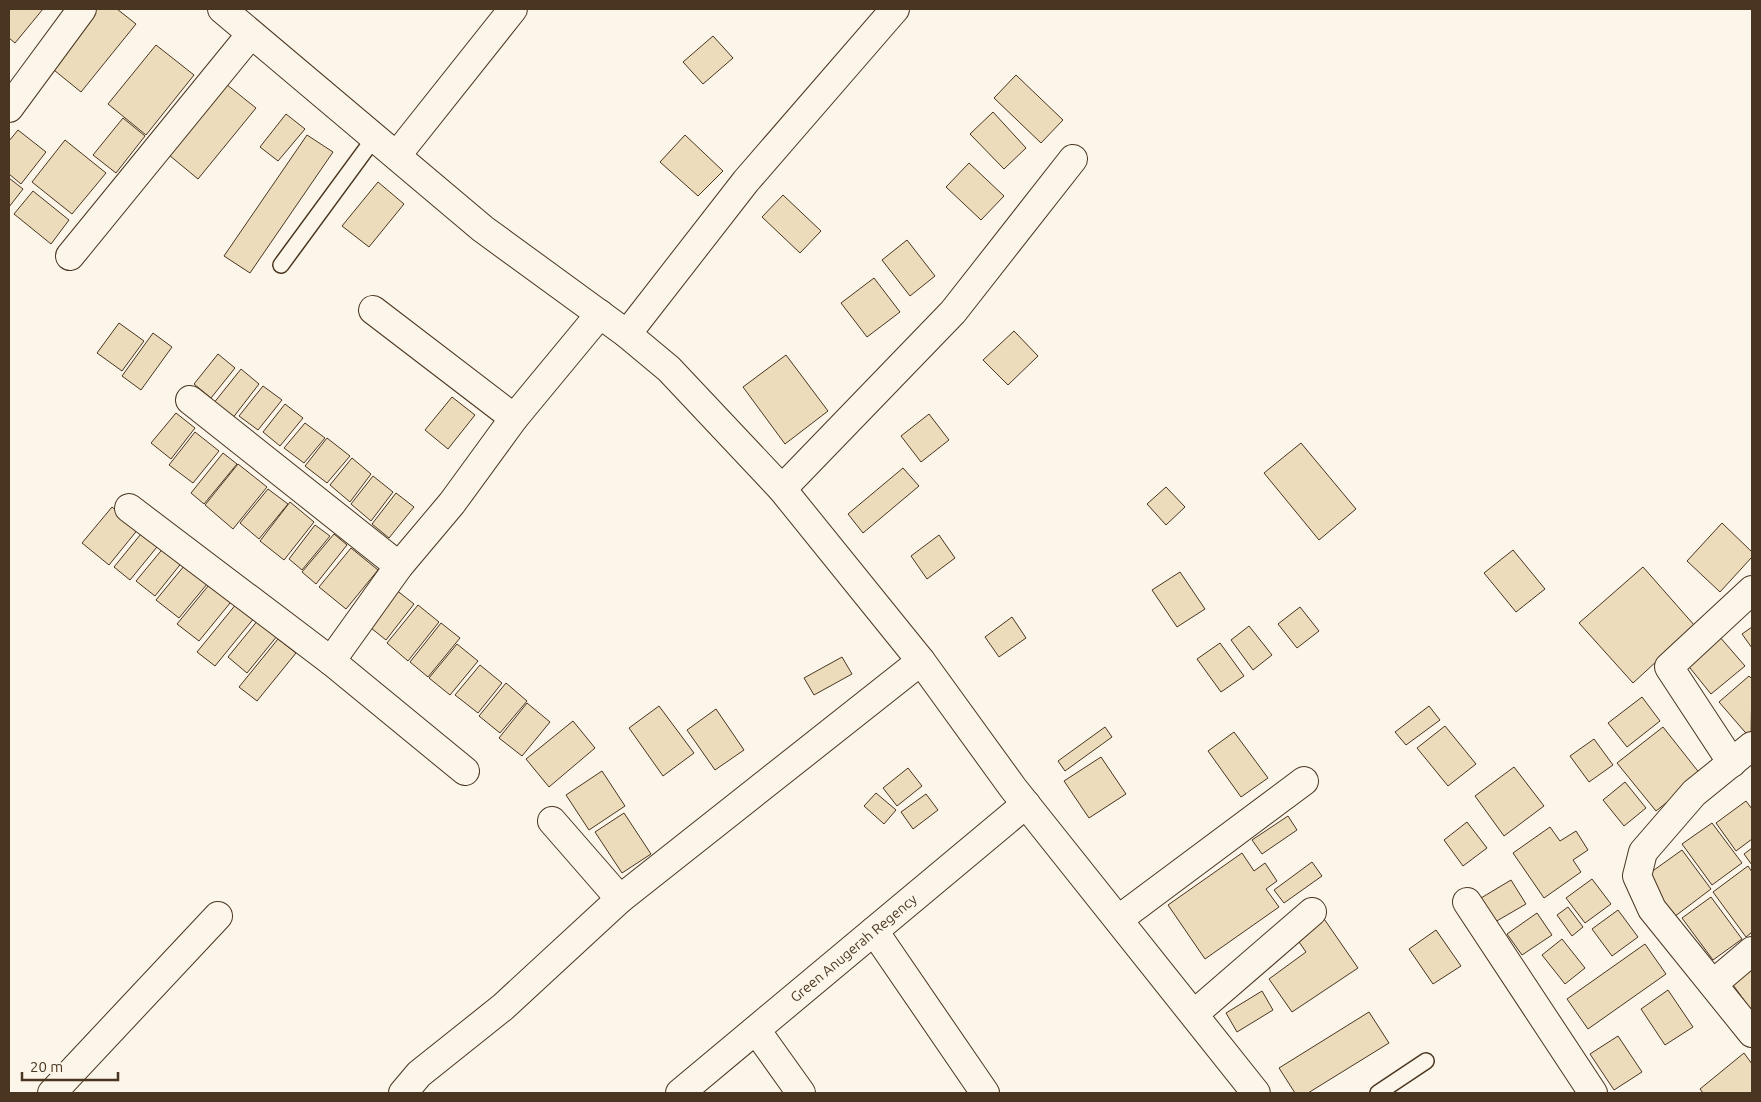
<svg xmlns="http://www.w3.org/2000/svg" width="1761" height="1102" font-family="Ubuntu,sans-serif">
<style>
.building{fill:#ecdcbc;stroke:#4a3520}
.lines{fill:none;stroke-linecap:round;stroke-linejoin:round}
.lane-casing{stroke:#4a3520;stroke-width:18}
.street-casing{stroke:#4a3520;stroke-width:30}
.lane{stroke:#fbf6e9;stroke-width:15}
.street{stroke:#fbf6e9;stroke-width:28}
.labels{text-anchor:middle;stroke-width:4;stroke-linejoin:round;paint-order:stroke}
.street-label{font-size:14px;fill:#4a3520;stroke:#fbf6e9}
</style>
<rect width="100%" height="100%" fill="#fbf6e9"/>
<g class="building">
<path d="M9 9H43L15 43 9 38Z"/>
<path d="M94 9H117L136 24 81 92 49 66Z"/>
<path d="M713 36 733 58 703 84 683 62Z"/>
<path d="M156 45 194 75 146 135 108 104Z"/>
<path d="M1016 75 1063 120 1041 143 994 98Z"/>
<path d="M226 84 256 108 198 179 169 155Z"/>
<path d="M993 112 1026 148 1004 169 970 134Z"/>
<path d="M286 114 305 129 278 161 260 147Z"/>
<path d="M123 118 145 136 116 173 93 155Z"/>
<path d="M18 130 46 152 21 184 9 174V141Z"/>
<path d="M307 135 333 152 250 273 224 256Z"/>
<path d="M685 135 723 171 698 196 660 162Z"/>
<path d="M65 140 106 173 72 214 32 182Z"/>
<path d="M969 163 1004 196 981 220 946 187Z"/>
<path d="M9 178 23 189 9 207Z"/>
<path d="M378 182 404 204 369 247 342 226Z"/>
<path d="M33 191 69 220 51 244 14 214Z"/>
<path d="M783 195 821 231 800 253 762 217Z"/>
<path d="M907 240 935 276 910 296 882 260Z"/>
<path d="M874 278 900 312 867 337 841 303Z"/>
<path d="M119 323 144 341 122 371 97 353Z"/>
<path d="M1014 331 1038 356 1008 385 983 360Z"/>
<path d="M153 333 172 347 141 390 122 376Z"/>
<path d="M218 354 235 368 211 398 194 384Z"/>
<path d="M786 355 828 411 785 444 743 387Z"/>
<path d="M241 369 259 384 232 419 213 404Z"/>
<path d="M263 386 282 400 258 430 239 416Z"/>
<path d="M452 397 475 415 448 449 425 430Z"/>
<path d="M285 404 303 418 280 446 263 432Z"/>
<path d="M176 413 195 428 171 459 151 443Z"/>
<path d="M929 414 949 440 921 462 901 436Z"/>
<path d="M305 423 325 438 304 463 284 448Z"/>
<path d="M195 432 219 451 193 483 169 465Z"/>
<path d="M327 438 350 456 327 483 305 466Z"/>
<path d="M1301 443 1356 509 1319 540 1264 473Z"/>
<path d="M223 453 237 464 204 504 191 493Z"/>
<path d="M352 458 371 474 350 502 330 485Z"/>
<path d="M238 464 267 487 233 529 205 505Z"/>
<path d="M903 468 919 486 863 533 848 514Z"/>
<path d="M373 476 393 492 371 521 351 504Z"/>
<path d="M1166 487 1185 507 1166 525 1147 504Z"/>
<path d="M268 489 288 504 259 539 240 523Z"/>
<path d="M396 493 414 507 389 538 372 524Z"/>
<path d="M290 502 314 522 284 560 260 541Z"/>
<path d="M112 507 139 528 109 565 82 543Z"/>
<path d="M1722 523 1752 552V557L1720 592 1687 561Z"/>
<path d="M315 525 330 536 302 570 289 559Z"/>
<path d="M145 529 161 542 130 580 114 567Z"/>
<path d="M334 534 347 545 316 584 302 572Z"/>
<path d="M939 535 955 558 927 579 911 556Z"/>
<path d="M165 546 183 561 155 596 136 581Z"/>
<path d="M351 548 378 570 346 609 319 587Z"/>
<path d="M1513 550 1545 589 1516 612 1484 573Z"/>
<path d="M189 560 212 578 179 618 156 600Z"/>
<path d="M1643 567 1695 626 1633 683 1579 623Z"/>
<path d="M1180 572 1205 609 1177 627 1152 590Z"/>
<path d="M213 580 235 597 199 641 177 624Z"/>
<path d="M395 589 414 604 386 640 366 624Z"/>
<path d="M237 603 255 617 215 666 197 652Z"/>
<path d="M418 605 439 622 408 661 387 643Z"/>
<path d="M1300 607 1319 631 1297 648 1278 624Z"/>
<path d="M263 614 282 630 247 673 228 657Z"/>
<path d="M1012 617 1026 638 999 657 985 637Z"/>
<path d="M441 623 460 638 428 677 410 662Z"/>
<path d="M1249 626 1272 655 1253 670 1231 640Z"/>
<path d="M1752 627V648L1742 634Z"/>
<path d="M1719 636 1745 666 1711 694 1686 663Z"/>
<path d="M278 639 296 653 257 701 239 687Z"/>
<path d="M1220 643 1244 676 1221 692 1197 659Z"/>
<path d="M457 644 478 661 450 695 429 678Z"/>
<path d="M842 657 852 674 814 695 804 678Z"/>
<path d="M480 665 502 683 478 713 455 695Z"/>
<path d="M1749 676 1752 679 1751 739 1719 702Z"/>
<path d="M506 683 527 701 500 733 479 716Z"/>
<path d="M1642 697 1660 721 1627 747 1608 723Z"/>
<path d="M527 703 550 722 522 756 499 738Z"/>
<path d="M659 706 694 753 663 776 629 728Z"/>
<path d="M1429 706 1440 720 1406 745 1395 732Z"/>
<path d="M716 709 744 750 715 770 687 730Z"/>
<path d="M573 721 595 748 549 787 526 759Z"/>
<path d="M1445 726 1476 764 1448 786 1417 748Z"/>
<path d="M1105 727 1112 737 1065 771 1058 761Z"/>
<path d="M1663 727 1701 775 1656 811 1617 763Z"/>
<path d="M1234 732 1268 778 1241 797 1208 751Z"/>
<path d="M1594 739 1613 765 1589 782 1570 756Z"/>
<path d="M1101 757 1126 794 1089 818 1064 781Z"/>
<path d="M1514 767 1544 806 1504 836 1475 796Z"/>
<path d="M908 768 922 786 897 806 883 788Z"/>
<path d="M602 771 625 806 589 830 566 795Z"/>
<path d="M1625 782 1646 808 1624 826 1603 800Z"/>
<path d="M876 793 896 810 884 824 864 806Z"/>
<path d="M926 794 938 810 913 829 901 812Z"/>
<path d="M1746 801 1752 809V839L1736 851 1716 823Z"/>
<path d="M624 813 651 854 622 873 595 832Z"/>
<path d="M1288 816 1297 830 1262 854 1252 840Z"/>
<path d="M1467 822 1487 848 1463 866 1444 840Z"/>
<path d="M1712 823 1742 863 1712 885 1682 844Z"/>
<path d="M1550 827 1560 841 1576 831 1588 850 1573 860 1581 872 1544 898 1513 853Z"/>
<path d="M1752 848V865L1744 854Z"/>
<path d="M1682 850 1711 889 1670 920 1640 880Z"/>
<path d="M1242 853 1254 871 1265 863 1277 881 1266 889 1279 907 1205 959 1168 905Z"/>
<path d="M1312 862 1322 876 1284 903 1274 890Z"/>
<path d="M1748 866 1752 872V932L1746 937 1713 892Z"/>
<path d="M1592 879 1611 904 1585 923 1566 898Z"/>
<path d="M1511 880 1526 904 1495 922 1481 898Z"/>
<path d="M1711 897 1742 939 1713 960 1682 918Z"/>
<path d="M1568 907 1583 927 1572 936 1557 915Z"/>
<path d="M1618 910 1638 937 1612 956 1592 929Z"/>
<path d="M1320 913 1358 968 1292 1012 1269 979 1306 952 1292 932Z"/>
<path d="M1537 913 1552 935 1522 955 1507 934Z"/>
<path d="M1436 930 1461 966 1433 984 1409 949Z"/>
<path d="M1562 939 1585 968 1565 984 1542 955Z"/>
<path d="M1645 944 1666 974 1588 1029 1567 999Z"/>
<path d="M1752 959V1011L1728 978Z"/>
<path d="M1668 990 1693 1027 1665 1045 1641 1009Z"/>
<path d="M1262 991 1273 1010 1237 1032 1226 1013Z"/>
<path d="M1369 1012 1389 1043 1308 1093H1295L1279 1068Z"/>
<path d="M1618 1036 1642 1072 1614 1090 1590 1054Z"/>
<path d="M1744 1053 1752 1064V1093H1703L1700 1089Z"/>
</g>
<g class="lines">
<g class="lane-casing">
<g id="lane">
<path d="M281 265 375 137"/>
<path d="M1378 1093 1426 1061"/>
</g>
</g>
<g class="street-casing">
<g id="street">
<path d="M222 9 483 229 627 334 669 369 782 489 921 661 1013 788 1256 1093"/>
<path d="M9 108 82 9"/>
<path d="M397 155 513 9"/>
<path d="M70 256 251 34"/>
<path d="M373 310 514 418"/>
<path d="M627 334 746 181 895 9"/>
<path d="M190 400 399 566"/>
<path d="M782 489 953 312 1073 159"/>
<path d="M129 508 331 661 465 771"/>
<path d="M331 661 399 566 452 503 514 418 600 314"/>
<path d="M1752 746 1694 793 1643 852 1637 876 1652 909 1752 1033"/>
<path d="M1732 763 1669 667 1752 590"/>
<path d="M552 821 620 899"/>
<path d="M1467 902 1593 1093"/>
<path d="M1119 919 1304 781"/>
<path d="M874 931 985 1093"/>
<path d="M1713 984 1752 951"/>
<path d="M1194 1014 1312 912"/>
<path d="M756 1030 801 1093"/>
<path d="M52 1093 218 916"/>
<path d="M403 1093 419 1074 503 1007 620 899 921 661"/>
<path id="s1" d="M680 1093 1026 804"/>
</g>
</g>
<use href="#lane" class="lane"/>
<use href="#street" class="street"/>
</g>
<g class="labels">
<g class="street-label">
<text dy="5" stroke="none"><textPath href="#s1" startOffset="226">Green Anugerah Regency</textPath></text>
</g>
</g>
<rect width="1761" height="1102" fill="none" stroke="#4a3520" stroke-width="20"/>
<path d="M22 1072v8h96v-8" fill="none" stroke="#4a3520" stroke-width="2.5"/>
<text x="30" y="1072" font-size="15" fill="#4a3520" stroke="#fbf6e9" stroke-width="4" paint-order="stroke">20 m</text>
</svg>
